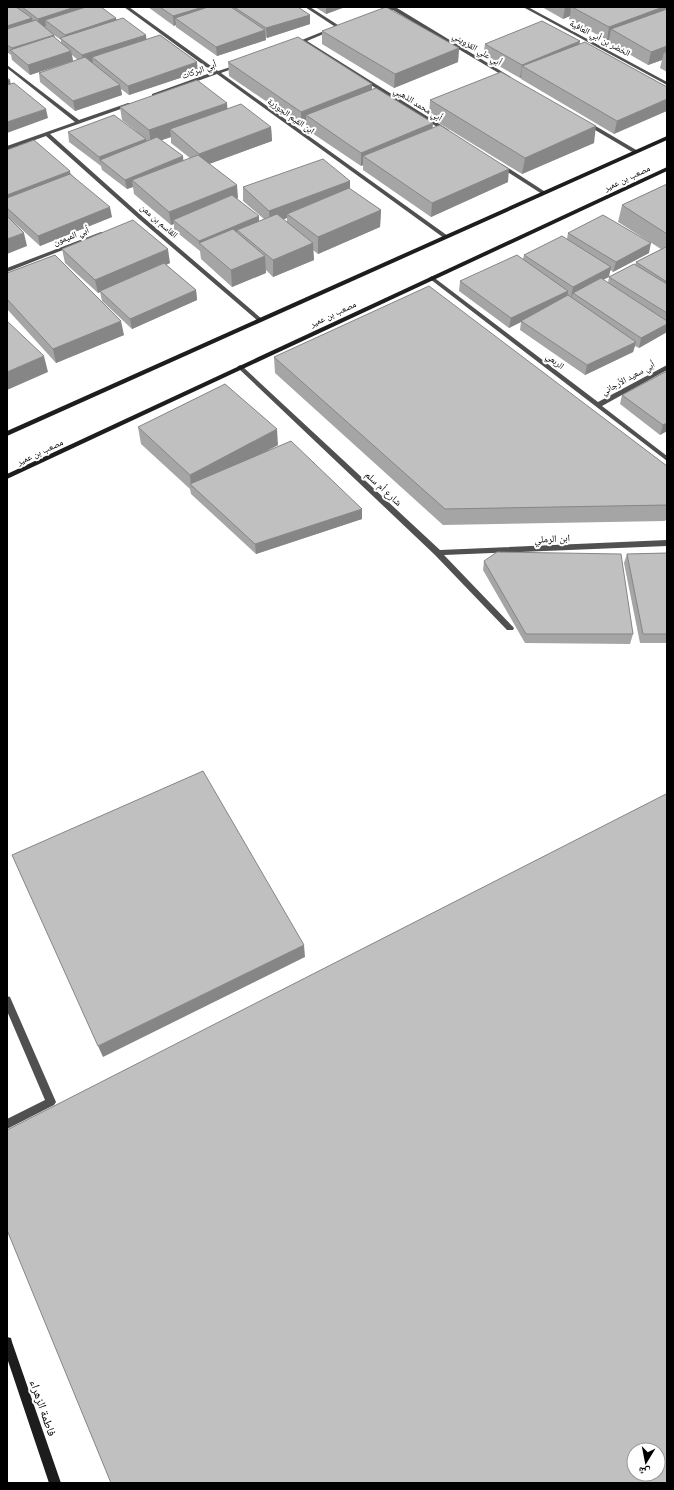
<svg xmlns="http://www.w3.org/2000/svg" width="674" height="1490" font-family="'Golos Text','Noto Naskh Arabic',sans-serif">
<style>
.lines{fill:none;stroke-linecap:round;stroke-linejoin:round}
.lane{fill:#505050;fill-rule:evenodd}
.street{fill:#505050;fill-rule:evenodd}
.secondary{fill:#1d1d1d;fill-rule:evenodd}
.wall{fill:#a5a5a5;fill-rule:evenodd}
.shaded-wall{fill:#868686}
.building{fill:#c0c0c0;stroke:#868686;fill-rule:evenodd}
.labels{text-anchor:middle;stroke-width:4;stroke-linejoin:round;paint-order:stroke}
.far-street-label{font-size:9px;fill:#000;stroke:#fff}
.street-label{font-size:10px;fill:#000;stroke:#fff}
.near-street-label{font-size:12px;fill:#000;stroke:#fff}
</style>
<rect width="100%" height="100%" fill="#fff"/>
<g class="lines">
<path class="lane" d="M7 996 10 997 56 1102 54 1105 7 1129V1119L45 1100 7 1011Z"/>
<g class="street">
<path d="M124 7H129L218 71 240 64V66L221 73 448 236V238H444L217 74 156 96H152V94L213 72Z"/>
<path d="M305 7H310L341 27 337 28Z"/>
<path d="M391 7H398L397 8 511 77 507 78 393 10 380 14 378 13Z"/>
<path d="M523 7H528L667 82V85Z"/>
<path d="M329 29 333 30 307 41 449 130V132H445L303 42 294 45 292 44Z"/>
<path d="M7 65 79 120 128 103H132V105L50 134 143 217 262 319V321H258L139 219 46 136 7 150V146L75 122 7 68Z"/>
<path d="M587 121 638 151 639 152 634 153 585 124V122Z"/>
<path d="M498 164H502L547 193 542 194 498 166Z"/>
<path d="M101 232 106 233 7 272V268Z"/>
<path d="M432 276 598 402 667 365V370L602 406 667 456V461L430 279 429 278Z"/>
<path d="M240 365 242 366 440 550 667 540V546L444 555 514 628 513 630H507L435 555 238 368 237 367Z"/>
</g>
<g class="secondary">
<path d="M667 136V140L7 436V431Z"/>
<path d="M667 167V171L7 479V474Z"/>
<path d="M7 1337 11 1338 12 1342 61 1483H49L7 1358Z"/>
</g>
</g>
<g class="wall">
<path d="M7 7H101L117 20 146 35V39L198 72 129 95 121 89 122 95 75 111 40 82 39 73 78 60 72 55 73 61 30 75 12 60 11 55 7 52ZM54 35 61 40V43L55 38Z"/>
<path d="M148 7H298L310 15V24L267 38 266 37V40L217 56 176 27V25L174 26Z"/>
<path d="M315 7H345L326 14Z"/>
<path d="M542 7H667V72L660 68 662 60 648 65 608 42 609 40H607L569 19 570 16 563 19Z"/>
<path d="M322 31 459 48 458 62 394 88 322 44Z"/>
<path d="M485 44H579L667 87 614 134 521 79V78H520L483 57Z"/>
<path d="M228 62 372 84V89L433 128 508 182 431 217 363 170V165L361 166 306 129V123L301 125 229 76Z"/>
<path d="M430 100 594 143 522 174 429 117Z"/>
<path d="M120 107 227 109 271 127 272 141 209 164 238 198 237 199 259 221 264 219 243 201V187L350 181V189L381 210 380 227 318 254 313 250 314 260 273 277 266 270V273L232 287 201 259 200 251 174 230V224L171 225 134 194 133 187 127 189 102 170 101 166 69 142 68 132 136 131 122 120ZM171 137V143L190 158 184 161 161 140ZM287 218V222L283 219Z"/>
<path d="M7 150 71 174 112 217 40 246 7 216Z"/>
<path d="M667 184V332L639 348 635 346 633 352 585 375 520 330 521 322 509 328 459 291 460 281 523 259 524 255 567 239 568 233 649 253 613 272 611 270 603 280 608 283 609 277 635 265 636 262 661 249 618 222 622 205Z"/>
<path d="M62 249 170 263 166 265 196 290 197 300 132 329 102 301 100 292 98 293 65 263Z"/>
<path d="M7 273 124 335 56 363 7 309Z"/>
<path d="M274 357 667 466V518L665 521 443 525 275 373Z"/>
<path d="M667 371V431L660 435 620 404 622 395Z"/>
<path d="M138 427 278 445 268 450 362 519 256 554 191 494 190 489 141 444Z"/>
<path d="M667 553V643H640L624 563 627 554Z"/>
<path d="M484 561 633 634 630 644 525 643 483 570Z"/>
</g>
<g class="shaded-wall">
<path d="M75 7H92L45 20 46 26 39 28 38 19Z"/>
<path d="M203 7H217L175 18 176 25 174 26 173 16Z"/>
<path d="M326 7H345L326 14Z"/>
<path d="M565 7H571L570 16 563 19Z"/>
<path d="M663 7H667V18L611 29 609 40H607L609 27Z"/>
<path d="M310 15V24L267 38 266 28Z"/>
<path d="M32 18 34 28 7 36V26Z"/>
<path d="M116 18 118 27 66 42 65 35Z"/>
<path d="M265 30 266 40 217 56 216 47Z"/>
<path d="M54 35 56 44 12 52V48Z"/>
<path d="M146 35 147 44 92 57 93 62 84 65 82 55Z"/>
<path d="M580 41 578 55 522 66 521 78H520L522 65Z"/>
<path d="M667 46V54L664 52 662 60 648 65 651 52Z"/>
<path d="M459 48 458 62 394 88 395 74Z"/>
<path d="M71 51 73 61 30 75 28 65Z"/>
<path d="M197 62 198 72 129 95 128 86Z"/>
<path d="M10 80 12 90 7 92V81Z"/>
<path d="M372 84V98L306 115V123L301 125V112Z"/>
<path d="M120 85 122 95 75 111 73 101Z"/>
<path d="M667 99V111L614 134 617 121Z"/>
<path d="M227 103 228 116 170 129 171 137 151 144 149 130Z"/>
<path d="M46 109 48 118 7 133V122Z"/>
<path d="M433 123 432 136 363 156V165L361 166V153Z"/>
<path d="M596 126 594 143 522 174 525 158Z"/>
<path d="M271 127 272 141 201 167 199 154Z"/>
<path d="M146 139 147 148 100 160 101 166 99 157Z"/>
<path d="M183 156 184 166 132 180 133 187 127 189 125 180Z"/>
<path d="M509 169 508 182 431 217 432 203Z"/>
<path d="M70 171 72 181 7 205V195Z"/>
<path d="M350 181V195L287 214V218L270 224 269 211Z"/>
<path d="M237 185 238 198 177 223 173 220 174 224 171 225 169 212Z"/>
<path d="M110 207 112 217 40 246 38 236Z"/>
<path d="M381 210 380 227 318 254V237Z"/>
<path d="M259 216V225L237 230V235L199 243V241Z"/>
<path d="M24 233 27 246 7 254V239Z"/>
<path d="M313 243 314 260 273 277V260Z"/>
<path d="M651 243 649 253 613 272 616 262Z"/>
<path d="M168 249 170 263 101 292 100 291V292L98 293 95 280Z"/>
<path d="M265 256 266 273 232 287 231 270Z"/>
<path d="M611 267 609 277 575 294 573 293 572 296 571 297 573 287Z"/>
<path d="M196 290 197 300 132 329 130 319Z"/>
<path d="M568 291 567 301 521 321V322L509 328 511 318Z"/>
<path d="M121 321 124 335 56 363 53 349Z"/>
<path d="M667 324V332L639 348 641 338Z"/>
<path d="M636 342 633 352 585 375 587 365Z"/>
<path d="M44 356 48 372 7 390V372Z"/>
<path d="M667 423V431L660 435 663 425Z"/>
<path d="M277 429 278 445 195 489 191 486 190 475Z"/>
<path d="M362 509V519L256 554 255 544Z"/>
<path d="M304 945 305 957 103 1057 98 1046Z"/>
</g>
<g class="building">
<path d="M7 7H16L32 18 7 26Z"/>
<path d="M22 7H75L38 19Z"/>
<path d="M86 7H101L116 18 65 35 45 20Z"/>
<path d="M160 7H203L173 16Z"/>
<path d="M208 7H231L265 30 216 47 175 18Z"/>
<path d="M234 7H298L310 15 266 28Z"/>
<path d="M386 7 459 48 395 74 322 31Z"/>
<path d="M572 7H663L609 27Z"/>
<path d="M667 9V46L651 52 611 29Z"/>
<path d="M123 18 146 35 82 55 60 38Z"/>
<path d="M36 20 54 35 12 48 7 45V29Z"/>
<path d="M542 21 580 41 522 65 485 44Z"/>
<path d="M160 35 197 62 128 86 92 57Z"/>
<path d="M53 36 71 51 28 65 10 50Z"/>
<path d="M298 37 372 84 301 112 228 62Z"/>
<path d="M585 42 667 87V99L617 121 522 66Z"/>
<path d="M667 51V54L664 52Z"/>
<path d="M85 57 120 85 73 101 39 73Z"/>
<path d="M501 72 596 126 525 158 430 100Z"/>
<path d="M7 78 10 80 7 81Z"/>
<path d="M197 80 227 103 149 130 120 107Z"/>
<path d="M14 83 46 109 7 122V85Z"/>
<path d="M376 88 433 123 361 153 306 115Z"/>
<path d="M241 104 271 127 199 154 170 129Z"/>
<path d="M114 115 146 139 99 157 68 132Z"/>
<path d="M440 125 509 169 432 203 363 156Z"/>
<path d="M157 137 183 156 125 180 100 160Z"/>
<path d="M34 140 70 171 7 195V150Z"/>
<path d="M198 155 237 185 169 212 132 180Z"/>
<path d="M323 159 350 181 269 211 243 187Z"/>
<path d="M70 174 110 207 38 236 7 208V198Z"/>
<path d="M667 184V234L622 205Z"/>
<path d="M349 188 381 210 318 237 287 214Z"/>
<path d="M232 195 259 216 199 241 173 220Z"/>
<path d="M277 214 313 243 273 260 237 230Z"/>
<path d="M603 215 651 243 616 262 568 233Z"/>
<path d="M7 216 24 233 7 239Z"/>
<path d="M133 220 168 249 95 280 62 249Z"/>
<path d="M233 229 265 256 231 270 199 243Z"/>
<path d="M562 236 611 267 573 287 524 255Z"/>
<path d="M666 247H667V282L636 262Z"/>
<path d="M55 255 121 321 53 349 7 299V273Z"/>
<path d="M517 255 568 291 511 318 460 281Z"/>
<path d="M164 263 196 290 130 319 100 291Z"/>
<path d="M634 264 667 284V313L609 277Z"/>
<path d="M601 278 667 321V324L641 338 573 293Z"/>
<path d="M429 286 667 466V505L445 509 274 357Z"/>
<path d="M568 295 636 342 587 365 521 321Z"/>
<path d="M7 321 44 356 7 372Z"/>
<path d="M667 371V423L663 425 622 395Z"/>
<path d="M225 384 277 429 190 475 138 427Z"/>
<path d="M291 441 362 509 255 544 190 484Z"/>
<path d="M497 552 621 554 633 634H526L484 561Z"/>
<path d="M667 553V634H643L627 554Z"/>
<path d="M203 771 304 945 98 1046 12 855Z"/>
<path d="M666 794 667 795V1483H111L7 1230V1130ZM634 1450H658V1474H634Z"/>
</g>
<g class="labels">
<g class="far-street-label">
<text transform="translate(600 38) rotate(28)" y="3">الخضر بن أبي العافية</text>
<text transform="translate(477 49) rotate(31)" y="3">أبي علي القزويني</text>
<text transform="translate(199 70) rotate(-20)" y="3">أبي البركات</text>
<text transform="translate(418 104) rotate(32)" y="3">أبي محمد الذهبي</text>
<text transform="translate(291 116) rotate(35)" y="3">ابن القيم الجوزية</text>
<text transform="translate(627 178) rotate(-25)" y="3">مصعب بن عمير</text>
<text transform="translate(159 221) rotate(41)" y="3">القاسم بن معن</text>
<text transform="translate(71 236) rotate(-21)" y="3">أبي الميمون</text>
<text transform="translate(333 314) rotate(-25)" y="3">مصعب بن عمير</text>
<text transform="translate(555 361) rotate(37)" y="3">الربعي</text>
<text transform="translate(628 378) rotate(-29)" y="3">أبي سعيد الأرجاني</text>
<text transform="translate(40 452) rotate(-25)" y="3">مصعب بن عمير</text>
</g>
<g class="street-label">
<text transform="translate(384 488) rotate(43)" y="4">شارع أم سلم</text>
<text transform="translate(552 538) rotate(-3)" y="4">ابن الرملي</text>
</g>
<g class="near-street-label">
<text transform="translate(43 1408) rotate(71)" y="4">فاطمة الزهراء</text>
</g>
</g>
<rect width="674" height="1490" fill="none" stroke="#000000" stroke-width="16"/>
<g transform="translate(646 1462) rotate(190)"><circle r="19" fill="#ffffff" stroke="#999999"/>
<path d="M0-3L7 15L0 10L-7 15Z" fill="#000000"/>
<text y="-6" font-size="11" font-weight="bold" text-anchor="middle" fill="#000000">ش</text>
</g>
</svg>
